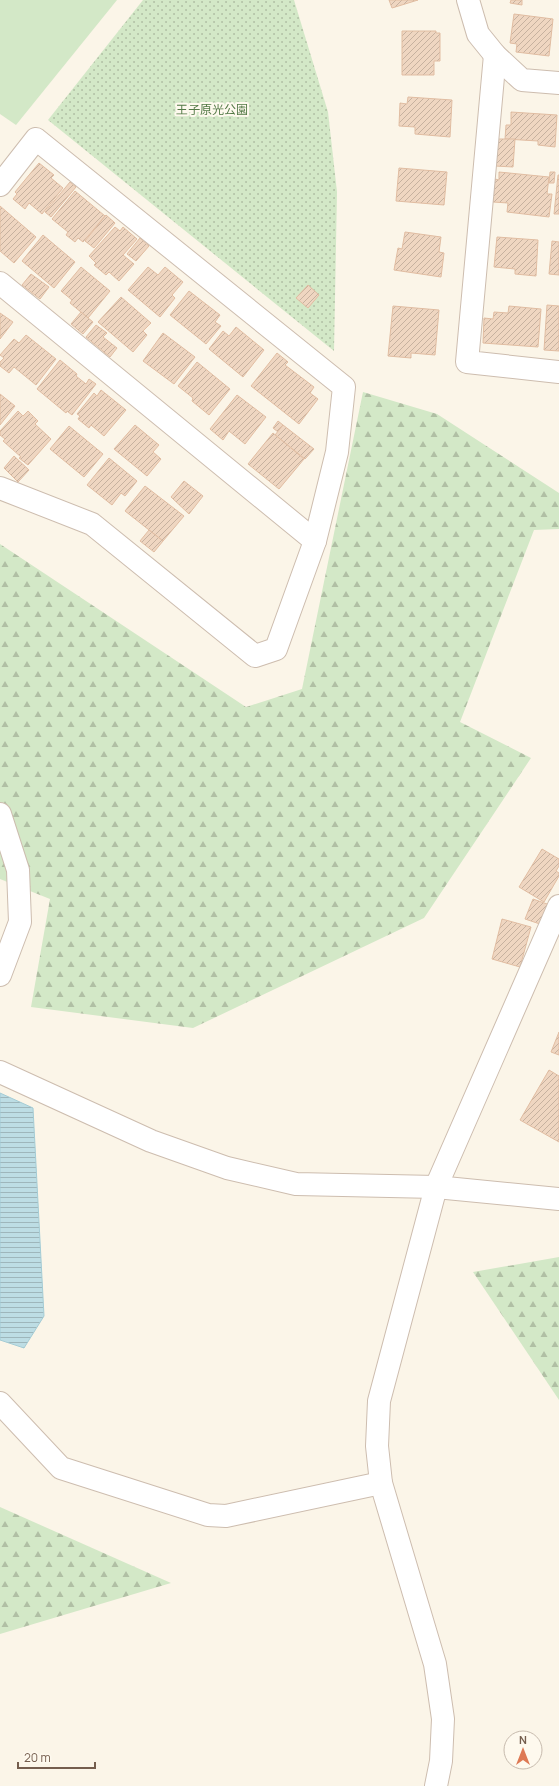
<svg xmlns="http://www.w3.org/2000/svg" width="559" height="1786" font-family="Manrope,'Noto Sans JP',sans-serif">
<style>
.forest{fill:url(#forest-firs)}
.park{fill:url(#park-dots)}
.pitch{fill:#d3e8c7}
.water{fill:url(#water-rules);stroke:#a4ccd5}
.building{fill:url(#building-hatch);stroke:#e1bda2}
.lines{fill:none;stroke-linecap:round;stroke-linejoin:round}
.minor-casing{stroke:#cdbdaf;stroke-width:24}
.minor{stroke:#fff;stroke-width:22}
.labels{text-anchor:middle;stroke-width:4;stroke-linejoin:round;paint-order:stroke}
.park-label{font-size:12px;fill:#537946;stroke:#fef9ee}
</style>
<defs>
<pattern id="forest-firs" width="22" height="20" patternUnits="userSpaceOnUse"><rect width="22" height="20" fill="#d3e8c7"/><path d="M5 1l3.5 6h-7zM16 11l3.5 6h-7z" fill="#b0bfa4"/></pattern>
<pattern id="park-dots" width="8" height="8" patternUnits="userSpaceOnUse"><rect width="8" height="8" fill="#d3e8c7"/><path d="M2 2h.1M6 6h.1" fill="none" stroke="#b0bfa4" stroke-width="1.8" stroke-linecap="round"/></pattern>
<pattern id="water-rules" width="6" height="5" patternUnits="userSpaceOnUse"><rect width="6" height="5" fill="#bddde4"/><path d="M0 2.5h6" fill="none" stroke="#9eb6bb"/></pattern>
<pattern id="building-hatch" width="6" height="6" patternUnits="userSpaceOnUse"><rect width="6" height="6" fill="#efd6c1"/><path d="M-1 1l2-2M0 6l6-6M5 7l2-2" fill="none" stroke="#c6b19f"/></pattern>
</defs>
<rect width="100%" height="100%" fill="#fbf5e8"/>
<g class="forest">
<path d="M363 392 437 414 559 493V529L534 530 460 722 531 758 424 918 193 1028 31 1007 50 899 0 879V544L246 707 302 689Z"/>
<path d="M559 1257V1400L473 1272Z"/>
<path d="M0 1507 171 1583 0 1634Z"/>
</g>
<path class="park" d="M143 0H294L328 112 337 192 334 351 48 120Z"/>
<path class="pitch" d="M0 0H117L16 125 0 114Z"/>
<path class="water" d="M0 1093 33 1108 44 1316 24 1348 0 1340Z"/>
<g class="building">
<path d="M389 0H418L392 8Z"/>
<path d="M511 0H522V5L510 3Z"/>
<path d="M514 14 553 19 549 56 516 52 517 44 510 43Z"/>
<path d="M402 31H436V33H440V61H434V75H402Z"/>
<path d="M408 97 452 100 450 137 415 134V127L399 126 400 103 407 104Z"/>
<path d="M511 112 557 115 555 147 538 145V141L505 139 506 125H511Z"/>
<path d="M497 139H515L513 167 495 166Z"/>
<path d="M39 163 54 175 51 178 63 188 42 214 29 203 25 209 13 199 17 194 15 192Z"/>
<path d="M399 168 447 172 444 205 396 201Z"/>
<path d="M499 172 549 177 547 194H552L549 217 507 212 508 203 493 202 495 179 499 180Z"/>
<path d="M550 172H555L554 183H549Z"/>
<path d="M558 175H559V214H554Z"/>
<path d="M70 182 76 187 51 217 45 212Z"/>
<path d="M75 191 105 216 83 242 78 238 75 242 66 235 68 232 52 219Z"/>
<path d="M0 206 36 237 14 263 0 251Z"/>
<path d="M106 215 115 223 94 248 85 241Z"/>
<path d="M115 227 120 231 123 227 137 239 123 255 134 264 119 281 109 272 106 275 94 265 96 263 89 256Z"/>
<path d="M405 232 441 237 439 252 444 253 441 277 394 270 398 248 402 249Z"/>
<path d="M43 235 75 262 54 288 22 261Z"/>
<path d="M497 237 538 240 536 276 515 274V269L494 267Z"/>
<path d="M140 238 149 246 136 261 127 254Z"/>
<path d="M552 241 559 242V275L549 274Z"/>
<path d="M81 267 110 291 88 318 70 303 72 300 61 291Z"/>
<path d="M148 267 158 275 165 267 183 282 172 295 175 298 160 317 128 290Z"/>
<path d="M31 274 49 287 40 299 22 285Z"/>
<path d="M308 285 319 295 308 308 296 298Z"/>
<path d="M189 291 220 315 215 322 221 326 206 344 170 315Z"/>
<path d="M121 297 151 323 143 331 147 335 133 352 98 322Z"/>
<path d="M547 305 559 306V351L544 350Z"/>
<path d="M393 306 439 310 435 355 411 353V358L388 356Z"/>
<path d="M509 306 541 309 538 347 483 343 484 318 493 319 494 312 508 313Z"/>
<path d="M81 312 93 322 83 334 71 324Z"/>
<path d="M0 313 13 322 0 339Z"/>
<path d="M96 325 107 333 103 337 117 348 110 357 86 337Z"/>
<path d="M236 327 264 350 243 377 209 349 223 331 229 336Z"/>
<path d="M163 333 195 357 174 384 143 361Z"/>
<path d="M26 335 56 359 36 385 14 367 9 373 0 366V362L4 358 0 355 14 339 19 343Z"/>
<path d="M277 353 288 362 285 365 314 387 310 393 318 399 299 424 251 386Z"/>
<path d="M60 360 77 374 76 376 86 384 89 379 96 384 72 415 67 411 66 413 37 389Z"/>
<path d="M197 362 230 389 209 415 192 401 193 398 178 386Z"/>
<path d="M101 390 126 410 104 436 91 425 89 428 78 419 80 416 77 414 94 393 97 396Z"/>
<path d="M0 394 15 406 0 425Z"/>
<path d="M237 395 266 417 245 444 229 431 223 440 210 429Z"/>
<path d="M18 411 23 416 28 411 38 421 35 424 51 439 28 465 19 458 21 457 3 441 5 439 0 435V431Z"/>
<path d="M278 421 283 425 278 432 273 428Z"/>
<path d="M135 425 159 445 153 452 161 459 147 476 114 449Z"/>
<path d="M283 425 314 449 305 459 275 435Z"/>
<path d="M69 426 103 454 84 477 50 449Z"/>
<path d="M273 433 304 459 279 489 248 464Z"/>
<path d="M14 456 29 470 18 482 4 468Z"/>
<path d="M109 458 137 481 125 496 121 493 112 505 87 485Z"/>
<path d="M184 481 203 496 189 514 171 497Z"/>
<path d="M145 486 184 516 163 541 125 511Z"/>
<path d="M149 530 163 541 154 552 140 541Z"/>
<path d="M542 849 559 859V866L556 871 559 873V876L544 902 519 887Z"/>
<path d="M533 899 550 905 543 925 525 919Z"/>
<path d="M502 919 531 927 520 967 492 959Z"/>
<path d="M559 1032V1055L551 1052Z"/>
<path d="M549 1070 559 1076V1142L520 1120Z"/>
</g>
<g class="lines">
<g class="minor-casing">
<g id="minor">
<path d="M468 0 478 34 495 55 522 80 559 83"/>
<path d="M495 55 467 362 559 372"/>
<path d="M0 185 36 139 344 387 337 452 315 541 276 649 255 656 92 524 0 488"/>
<path d="M0 283 315 541"/>
<path d="M0 814 18 870 20 922 0 975"/>
<path d="M0 1072 151 1141 227 1168 296 1184 436 1187 559 1199"/>
<path d="M0 1403 61 1468 208 1515 226 1516 381 1483"/>
<path d="M436 1786 441 1761 443 1719 435 1664 381 1483 377 1446 379 1401 436 1187 559 906"/>
</g>
</g>
<use href="#minor" class="minor"/>
</g>
<g class="labels">
<g class="park-label">
<text x="212" y="114">王子原光公園</text>
</g>
</g>
<g transform="translate(523 1750)"><circle r="19" fill="#fef9ee" stroke="#c7bbae"/>
<path d="M0-3L7 15L0 10L-7 15Z" fill="#de7954"/>
<text y="-6" font-size="11" font-weight="bold" text-anchor="middle" fill="#745d4d">N</text>
</g>
<path d="M18 1762v6h77v-6" fill="none" stroke="#745d4d" stroke-width="2"/>
<text x="24" y="1762" font-size="12" fill="#745d4d" stroke="#fef9ee" stroke-width="3" paint-order="stroke">20 m</text>
</svg>
